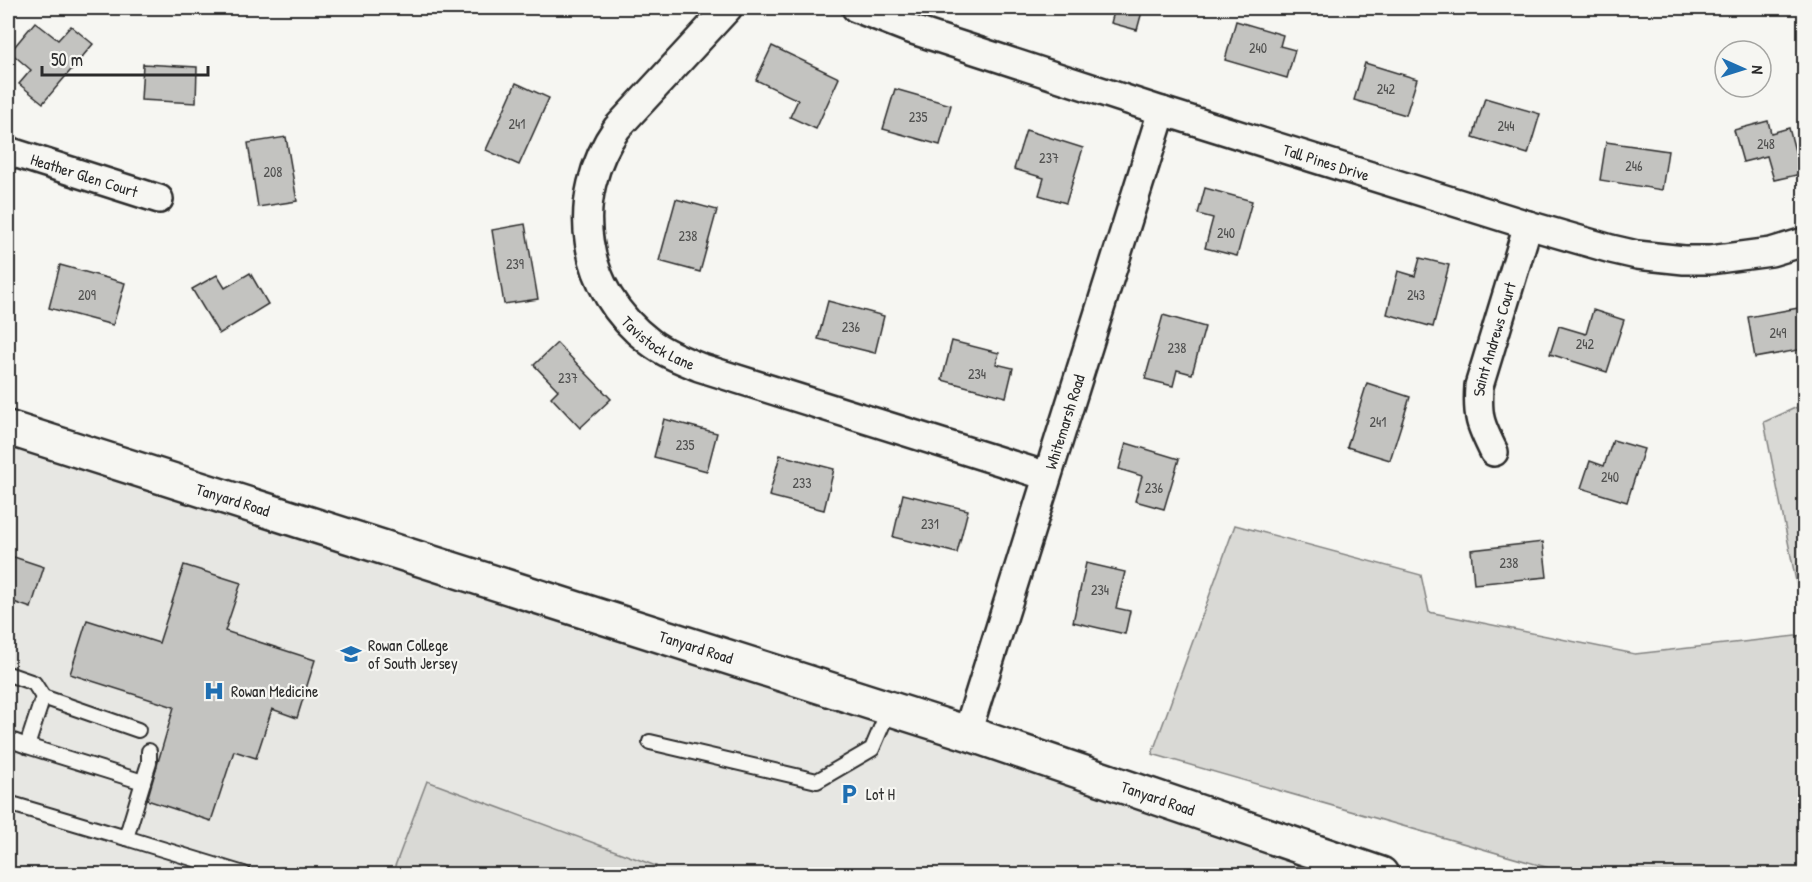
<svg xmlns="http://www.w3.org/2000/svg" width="1812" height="882" font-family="'Patrick Hand',sans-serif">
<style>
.built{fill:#e7e7e3}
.green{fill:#d9d9d5;stroke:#828280;stroke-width:1.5}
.building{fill:#c3c3c0;stroke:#2b2b2b;stroke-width:1.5}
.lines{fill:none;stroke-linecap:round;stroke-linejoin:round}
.lane-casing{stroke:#2b2b2b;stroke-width:18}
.street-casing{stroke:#2b2b2b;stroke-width:32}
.secondary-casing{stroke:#2b2b2b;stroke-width:38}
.lane{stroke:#f6f6f2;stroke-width:14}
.street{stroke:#f6f6f2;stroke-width:27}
.secondary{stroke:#f6f6f2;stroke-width:33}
.labels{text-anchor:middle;stroke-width:4.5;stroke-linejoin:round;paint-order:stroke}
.number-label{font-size:14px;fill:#515150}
.street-label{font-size:16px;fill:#2b2b2b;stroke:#f6f6f2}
.poi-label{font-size:16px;fill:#2b2b2b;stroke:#f6f6f2;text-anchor:start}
</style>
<rect width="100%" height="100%" fill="#f6f6f2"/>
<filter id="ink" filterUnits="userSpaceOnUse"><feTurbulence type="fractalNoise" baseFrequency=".0167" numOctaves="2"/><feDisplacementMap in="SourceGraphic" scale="12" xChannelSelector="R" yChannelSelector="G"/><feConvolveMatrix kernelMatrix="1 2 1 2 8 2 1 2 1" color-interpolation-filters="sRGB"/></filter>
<g filter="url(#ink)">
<path class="built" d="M8 433 1381 874H8Z"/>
<g class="green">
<path d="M1804 404V621L1764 422Z"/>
<path d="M1235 525 1421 575 1429 612 1635 654 1804 635V874H1570L1152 754Z"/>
<path d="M427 781 656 866 653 874H392Z"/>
</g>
<g class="building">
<path d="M1115 8H1143L1137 30 1111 23Z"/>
<path d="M1236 21 1283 35 1280 46 1295 50 1287 78 1225 60Z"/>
<path d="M35 22 58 40 71 26 93 44 43 103 19 84 31 70 10 52Z"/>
<path d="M772 46 839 78 816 129 790 117 798 100 756 80Z"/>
<path d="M1365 63 1417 79 1406 115 1354 100Z"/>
<path d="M143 64 197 67 196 103 141 100Z"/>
<path d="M516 83 549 98 519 165 486 150Z"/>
<path d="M895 89 951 105 940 145 883 129Z"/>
<path d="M1485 98 1540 114 1528 154 1473 137Z"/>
<path d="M1768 121 1771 133 1789 128 1801 174 1774 180 1767 156 1743 162 1734 130Z"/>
<path d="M1026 130 1083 148 1066 203 1039 195 1044 178 1014 169Z"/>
<path d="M286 137 297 201 258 207 248 143Z"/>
<path d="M1606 142 1668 151 1662 190 1600 180Z"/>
<path d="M1205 188 1252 201 1237 256 1205 248 1213 218 1198 214Z"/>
<path d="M676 199 717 210 700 272 659 261Z"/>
<path d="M525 224 538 299 504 304 492 230Z"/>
<path d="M1420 258 1449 265 1433 327 1387 314 1398 271 1415 276Z"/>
<path d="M60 265 125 283 113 325 49 308Z"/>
<path d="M250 273 268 304 219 334 192 289 217 275 225 288Z"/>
<path d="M828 301 884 316 875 353 818 339Z"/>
<path d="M1804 307V349L1755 358 1748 317Z"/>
<path d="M1593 310 1624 320 1607 372 1550 354 1559 326 1586 334Z"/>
<path d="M1163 315 1205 327 1192 374 1177 370 1173 386 1145 379Z"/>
<path d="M952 341 999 353 996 364 1013 368 1006 397 942 380Z"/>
<path d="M557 343 611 399 580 428 551 397 558 390 534 365Z"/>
<path d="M1367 383 1410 397 1390 460 1347 447Z"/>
<path d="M664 419 717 433 707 471 654 457Z"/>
<path d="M1613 440 1644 449 1627 502 1581 488 1590 461 1604 466Z"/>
<path d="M1126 443 1179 459 1164 509 1135 501 1142 476 1119 469Z"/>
<path d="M780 455 834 469 824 510 769 496Z"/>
<path d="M903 494 968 510 957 553 893 537Z"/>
<path d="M1543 542 1547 577 1474 584 1471 550Z"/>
<path d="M8 555 44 567 31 608 8 600Z"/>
<path d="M1086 563 1125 572 1116 608 1130 611 1125 634 1073 622Z"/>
<path d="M184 565 241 583 225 631 315 660 297 718 272 709 256 758 234 751 211 821 147 800 174 707 70 674 87 620 159 643Z"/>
</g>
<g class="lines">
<g class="lane-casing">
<g id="lane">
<path d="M8 674 34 683 43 697 27 746 143 782 126 838 244 874"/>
<path d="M43 697 138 730"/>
<path d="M8 739 27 746"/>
<path d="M650 742 817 781 872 749 889 709"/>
<path d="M143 782 149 763V751"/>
<path d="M8 803 126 838"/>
</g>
</g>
<g class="street-casing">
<g id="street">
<path id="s1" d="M728 8 617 128C568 198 581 290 650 342 664 353 682 360 699 367L1047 476"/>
<path id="s2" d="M856 8 910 29 1162 111 1528 225 1611 249 1637 255 1684 260H1710L1771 252 1804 242"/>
<path id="s3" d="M8 151 159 199"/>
<path id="s4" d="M1494 452C1480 424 1477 417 1479 386L1528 225"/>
<path id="s5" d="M967 733 1162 111"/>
</g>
</g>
<g class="secondary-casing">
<g id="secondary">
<path id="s6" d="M8 428 967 733 1381 874"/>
</g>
</g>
<use href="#lane" class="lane"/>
<use href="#street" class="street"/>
<use href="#secondary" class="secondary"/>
</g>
</g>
<defs>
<g id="university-bare" transform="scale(1.62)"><path d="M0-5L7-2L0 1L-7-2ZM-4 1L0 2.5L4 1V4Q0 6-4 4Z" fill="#1f6fb2" stroke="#f6f6f2" stroke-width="2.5" paint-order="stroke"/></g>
<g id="hospital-bare" transform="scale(1.62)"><path d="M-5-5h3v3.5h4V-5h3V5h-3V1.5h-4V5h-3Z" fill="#1f6fb2" stroke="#f6f6f2" stroke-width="2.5" paint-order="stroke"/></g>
<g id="parking-bare" transform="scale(1.62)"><path d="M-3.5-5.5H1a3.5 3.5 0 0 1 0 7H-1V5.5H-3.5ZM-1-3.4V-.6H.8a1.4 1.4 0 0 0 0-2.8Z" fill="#1f6fb2" stroke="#f6f6f2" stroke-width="2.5" paint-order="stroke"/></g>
</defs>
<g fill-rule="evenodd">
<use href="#university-bare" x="351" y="654"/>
<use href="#hospital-bare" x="214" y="691"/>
<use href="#parking-bare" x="849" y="794"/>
</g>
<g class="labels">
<g class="number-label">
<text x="1258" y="53">240</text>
<text x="1386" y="94">242</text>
<text x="918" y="122">235</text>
<text x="517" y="129">241</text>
<text x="1506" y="131">244</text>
<text x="1766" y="149">248</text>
<text x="1049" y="163">237</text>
<text x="1634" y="171">246</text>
<text x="273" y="177">208</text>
<text x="1226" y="238">240</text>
<text x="688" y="241">238</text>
<text x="515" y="269">239</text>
<text x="87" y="300">209</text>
<text x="1416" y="300">243</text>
<text x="851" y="332">236</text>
<text x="1778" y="338">249</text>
<text x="1585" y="349">242</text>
<text x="1177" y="353">238</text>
<text x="977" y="379">234</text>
<text x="568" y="383">237</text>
<text x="1378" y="427">241</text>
<text x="685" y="450">235</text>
<text x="1610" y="482">240</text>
<text x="802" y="488">233</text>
<text x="1154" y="493">236</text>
<text x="930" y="529">231</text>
<text x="1509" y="568">238</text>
<text x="1100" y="595">234</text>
</g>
<g class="street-label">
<text dy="6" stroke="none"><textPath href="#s2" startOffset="495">Tall Pines Drive</textPath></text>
<text dy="6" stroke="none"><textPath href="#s3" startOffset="80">Heather Glen Court</textPath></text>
<text dy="6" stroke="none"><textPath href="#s4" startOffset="118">Saint Andrews Court</textPath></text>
<text dy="6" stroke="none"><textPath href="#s1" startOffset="411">Tavistock Lane</textPath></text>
<text dy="6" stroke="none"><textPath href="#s5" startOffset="326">Whitemarsh Road</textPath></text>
<text dy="6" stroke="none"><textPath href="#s6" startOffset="236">Tanyard Road</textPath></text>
<text dy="6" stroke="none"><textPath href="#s6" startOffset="722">Tanyard Road</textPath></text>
<text dy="6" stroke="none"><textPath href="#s6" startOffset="1208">Tanyard Road</textPath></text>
</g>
<g class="poi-label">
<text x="368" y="651">Rowan College<tspan x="368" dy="18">of South Jersey</tspan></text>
<text x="231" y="697">Rowan Medicine</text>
<text x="866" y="800">Lot H</text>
</g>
</g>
<rect width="1812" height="882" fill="none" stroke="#f6f6f2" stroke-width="30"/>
<rect x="15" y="15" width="1782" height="852" fill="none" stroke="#2b2b2b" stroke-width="2" filter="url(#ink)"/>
<g transform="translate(1743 69) rotate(93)"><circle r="28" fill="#f6f6f2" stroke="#a5a5a2" stroke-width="1.5"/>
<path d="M0-4.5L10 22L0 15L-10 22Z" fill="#1f6fb2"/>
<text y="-9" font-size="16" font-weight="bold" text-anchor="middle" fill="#2b2b2b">N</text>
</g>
<path d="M42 66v9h166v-9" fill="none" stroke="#2b2b2b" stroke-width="3"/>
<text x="51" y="66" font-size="18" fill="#2b2b2b" stroke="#f6f6f2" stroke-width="4.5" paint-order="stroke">50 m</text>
</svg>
